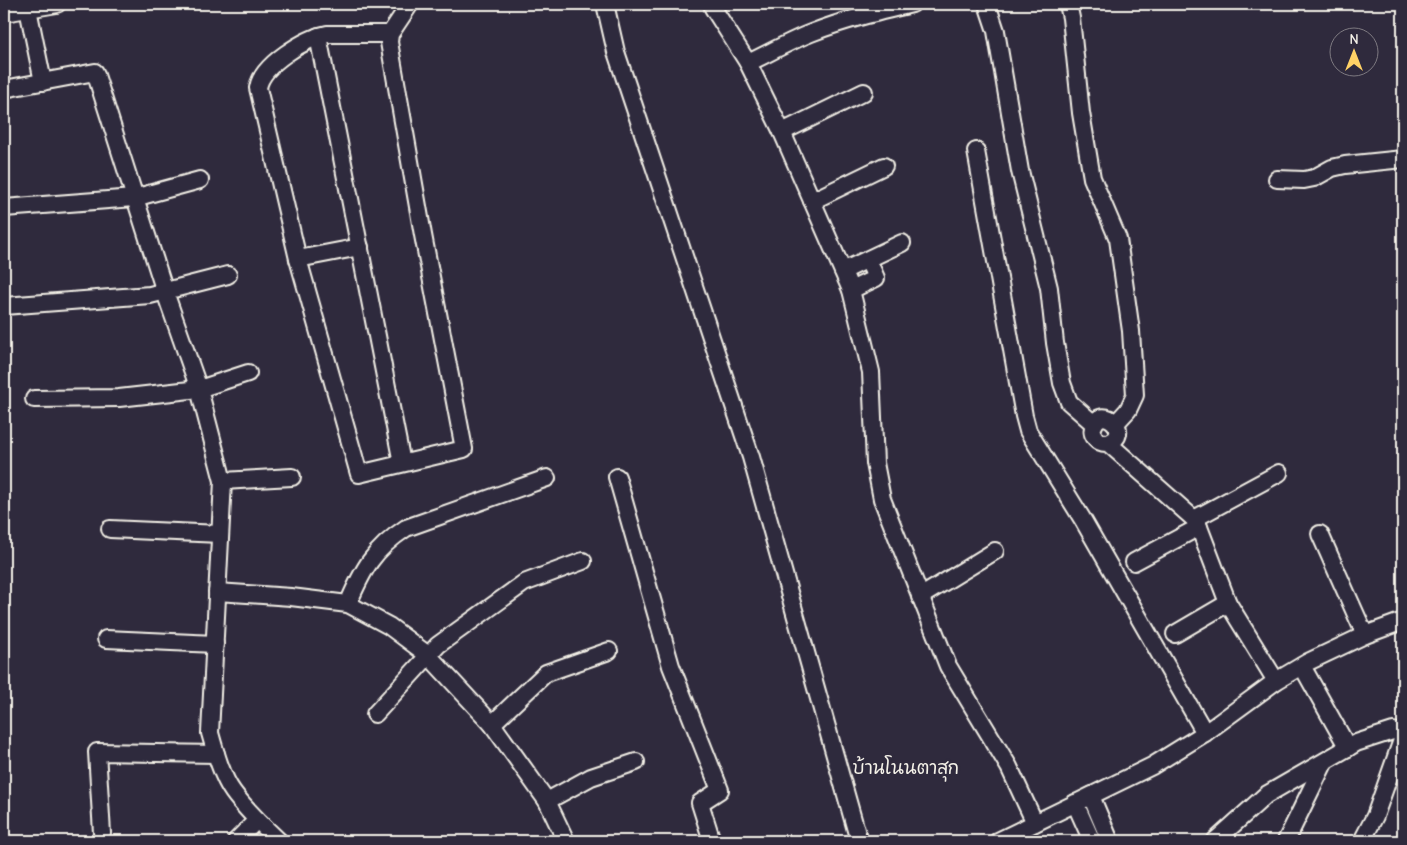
<svg xmlns="http://www.w3.org/2000/svg" width="1407" height="845" font-family="'Comic Neue','Playpen Sans Thai',sans-serif">
<style>
.lines{fill:none;stroke-linecap:round;stroke-linejoin:round}
.minor-casing{stroke:#f4f1e8;stroke-width:20}
.minor{stroke:#2f2a3d;stroke-width:16}
.labels{text-anchor:middle;stroke-width:5;stroke-linejoin:round;paint-order:stroke}
.quarter-label{font-size:18px;fill:#f4f1e8;stroke:#2f2a3d}
</style>
<rect width="100%" height="100%" fill="#2f2a3d"/>
<filter id="ink" filterUnits="userSpaceOnUse"><feTurbulence type="fractalNoise" baseFrequency=".02" numOctaves="2"/><feDisplacementMap in="SourceGraphic" scale="10" xChannelSelector="R" yChannelSelector="G"/><feConvolveMatrix kernelMatrix="1 2 1 2 8 2 1 2 1" color-interpolation-filters="sRGB"/></filter>
<g filter="url(#ink)">
<g class="lines">
<g class="minor-casing">
<g id="minor">
<path d="M27 4 43 82"/>
<path d="M605 4 616 52 751 457 859 841"/>
<path d="M987 4 996 31 1020 171 1049 288 1055 343 1062 383 1069 402 1094 424"/>
<path d="M1068 4 1071 18 1081 113 1092 178 1118 239 1131 331 1135 395 1128 410 1116 423"/>
<path d="M713 8 748 63 782 132 851 290 871 372 875 463 882 499 948 666 1009 767 1035 823"/>
<path d="M4 13 57 4"/>
<path d="M390 34H327C306 38 261 65 258 88L298 259 359 474 464 449 423 235 389 42 390 34 410 4"/>
<path d="M318 36 402 463"/>
<path d="M748 63C769 53 790 41 811 33 844 20 878 12 912 4"/>
<path d="M4 89 95 72 165 292 199 389 223 481 210 733C215 751 222 777 233 792 246 810 263 826 279 841"/>
<path d="M782 132 864 92"/>
<path d="M976 151 1024 416 1028 431 1083 520 1205 733"/>
<path d="M1277 179 1304 180 1314 178 1332 168 1345 165 1403 159"/>
<path d="M812 201 884 166"/>
<path d="M4 208 134 198 200 180"/>
<path d="M298 259 360 247"/>
<path d="M843 271 902 243"/>
<path d="M851 290 876 278 868 260"/>
<path d="M4 306 150 295 228 275"/>
<path d="M34 399 119 398 199 389 248 373"/>
<path d="M1108 443C1134 434 1103 403 1094 425 1089 435 1098 444 1108 443L1194 519 1199 527 1228 603 1276 681"/>
<path d="M617 477 671 666 720 790 700 803 712 841"/>
<path d="M223 481 292 477"/>
<path d="M1194 519 1279 473"/>
<path d="M110 529 220 534"/>
<path d="M1320 534 1365 635"/>
<path d="M1134 562 1199 527"/>
<path d="M217 592 291 597 348 604 389 626 428 655 492 724 547 801 566 841"/>
<path d="M920 597 995 551"/>
<path d="M348 604C363 569 373 550 406 528L547 478"/>
<path d="M1175 634 1228 603"/>
<path d="M106 639 215 644"/>
<path d="M1302 666 1348 748"/>
<path d="M375 714 438 645 524 583 583 561"/>
<path d="M492 724 546 673 609 651"/>
<path d="M1091 796 1110 841"/>
<path d="M547 801 591 777 636 762"/>
<path d="M1075 803 1092 841"/>
<path d="M102 833 97 752 216 754"/>
<path d="M236 841 257 820"/>
<path d="M998 841 1152 766 1205 733 1276 681 1308 662 1365 635 1403 621"/>
<path d="M1215 841 1266 795 1356 743 1393 731 1399 732 1402 740 1375 816 1362 841"/>
<path d="M1286 841 1324 763"/>
</g>
</g>
<use href="#minor" class="minor"/>
</g>
</g>
<g class="labels">
<g class="quarter-label">
<text x="906" y="774">บ้านโนนตาสุก</text>
</g>
</g>
<rect width="1407" height="845" fill="none" stroke="#2f2a3d" stroke-width="20"/>
<rect x="10" y="10" width="1387" height="825" fill="none" stroke="#f4f1e8" stroke-width="2" filter="url(#ink)"/>
<g transform="translate(1354 52)"><circle r="24" fill="#2f2a3d" stroke="#7e7a81"/>
<path d="M0-4L9 19L0 12L-9 19Z" fill="#ffd166"/>
<text y="-8" font-size="14" font-weight="bold" text-anchor="middle" fill="#f4f1e8">N</text>
</g>
</svg>
